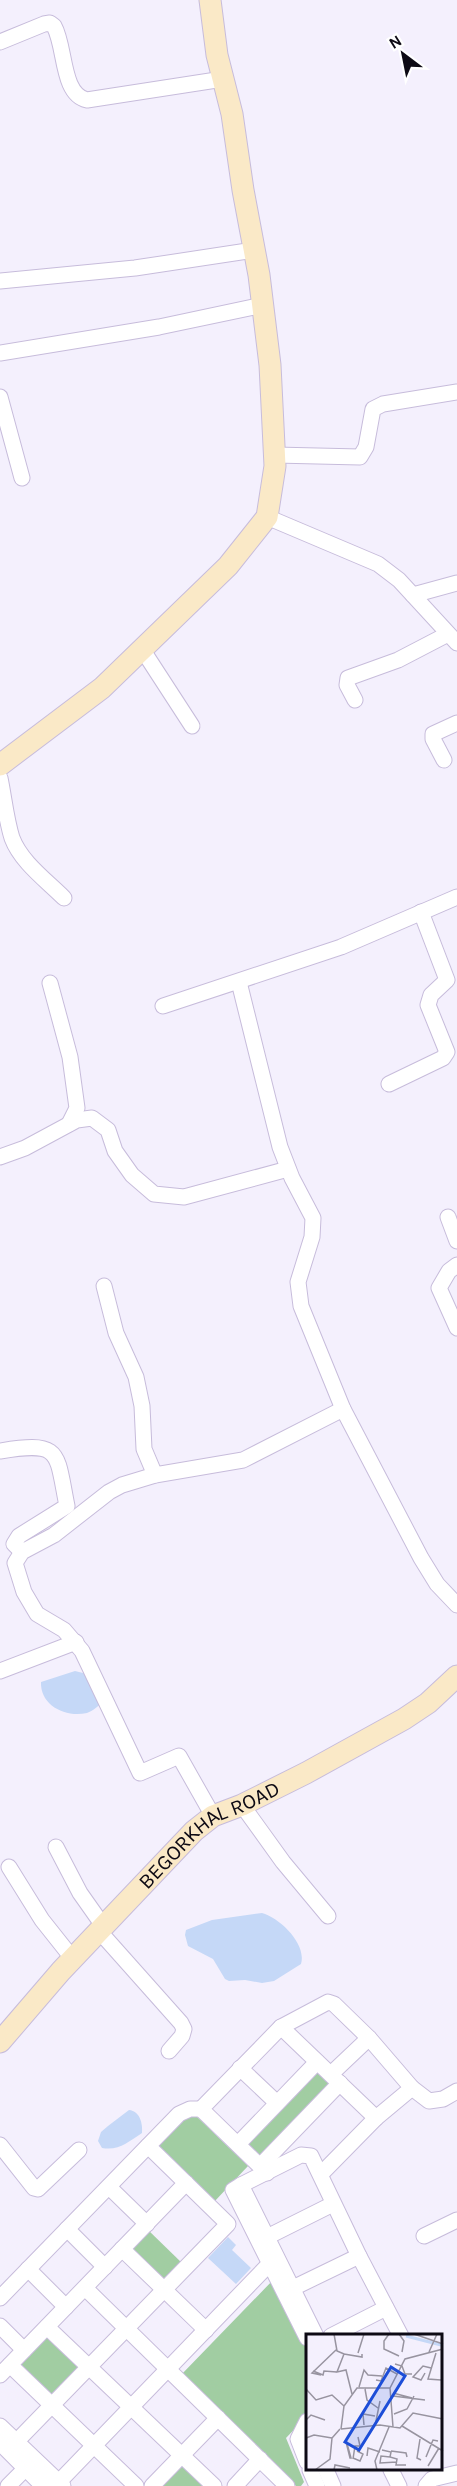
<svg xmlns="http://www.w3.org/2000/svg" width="457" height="2486" font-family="Karla,sans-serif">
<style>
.green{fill:#a1cda2}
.water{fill:#c5d8f7}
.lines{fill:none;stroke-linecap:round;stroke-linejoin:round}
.street-casing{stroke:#c7bcdb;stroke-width:17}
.secondary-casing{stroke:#c7bcdb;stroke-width:23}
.street{stroke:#fff;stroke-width:15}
.secondary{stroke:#fae9c7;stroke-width:21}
.labels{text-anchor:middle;stroke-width:6;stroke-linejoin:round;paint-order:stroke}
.street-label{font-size:21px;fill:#0d0a14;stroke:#fff}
.inset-river{fill:none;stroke:#c5d8f7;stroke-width:3}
.inset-road{fill:none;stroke:#9894a0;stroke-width:1.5}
.view{fill:#1d4ed8;fill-opacity:0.15;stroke:#1d4ed8;stroke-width:3}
.inset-edge{fill:none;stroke:#0d0a14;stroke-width:3}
</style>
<rect width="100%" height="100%" fill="#f4f0fd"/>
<g class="green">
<path d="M317 2065 337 2084 260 2163 241 2144Z"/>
<path d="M191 2111 248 2166 213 2203 155 2147Z"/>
<path d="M146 2228 184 2265 163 2286 125 2250Z"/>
<path d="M274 2279 307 2349V2416L286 2438 304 2482 301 2486H296L181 2375Z"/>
<path d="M47 2331 85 2368 51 2403 13 2366Z"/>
<path d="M182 2459 210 2486H156Z"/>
</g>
<g class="water">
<path d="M75 1671 87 1674 103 1702C98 1706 93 1711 87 1713 65 1718 40 1705 41 1682Z"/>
<path d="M262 1913C280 1918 307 1944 301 1964L274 1981 262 1983 245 1980 229 1981 225 1979 213 1959 188 1946 185 1935 186 1930 212 1920Z"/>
<path d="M129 2110C140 2111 143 2124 142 2133 128 2142 119 2151 102 2148L98 2141 101 2132 108 2126Z"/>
<path d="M228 2237 236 2245 232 2250 251 2268 236 2284 208 2258Z"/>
</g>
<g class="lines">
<g class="street-casing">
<g id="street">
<path d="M0 42 44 24 50 23 54 26C66 47 61 94 87 100L223 79"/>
<path d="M0 281 135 268 254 250"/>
<path d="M0 353 159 327 263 305"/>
<path d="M0 397 22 478"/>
<path d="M275 455 360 457 366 447 373 409 383 404 457 392"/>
<path d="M267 517 378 564 399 580 457 643"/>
<path d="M413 595 457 583"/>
<path d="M142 649 192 726"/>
<path d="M355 700 347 685 348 678 398 660 448 634"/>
<path d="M444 760 433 739V734L457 723"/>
<path d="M0 778C4 797 6 819 12 838 21 862 46 880 64 898"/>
<path d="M239 982 280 1147 292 1178 313 1218 312 1237 298 1282 301 1306 343 1409 421 1558 437 1584 457 1605"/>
<path d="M50 983 70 1057 77 1108 69 1124"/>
<path d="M163 1006 341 947 457 897"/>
<path d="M389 1084 443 1058 447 1052 428 1005 431 995 447 980 421 912"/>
<path d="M0 1157 25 1148 77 1120 92 1118 108 1130 115 1151 132 1175 154 1194 184 1197 288 1169"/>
<path d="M448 1217 457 1241"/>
<path d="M457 1265 449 1271 439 1288 457 1328"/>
<path d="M104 1286 116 1333 136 1377 142 1406 144 1449 155 1475"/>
<path d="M0 1451C62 1441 56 1451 67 1506L19 1536 14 1544 22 1552"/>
<path d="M0 1671 76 1642"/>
<path d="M242 1805 283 1862 328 1916"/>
<path d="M213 1816 179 1756 140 1773 82 1651 64 1630 37 1614 24 1592 15 1563 22 1552 54 1535 109 1492 122 1485 155 1475 243 1460 343 1409"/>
<path d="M56 1847 80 1893 104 1927"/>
<path d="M9 1867 42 1920 73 1959"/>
<path d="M100 1932 181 2023 184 2029 182 2036 169 2051"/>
<path d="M281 2027 376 2118"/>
<path d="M240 2068 277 2103"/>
<path d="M331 2074 369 2038"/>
<path d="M412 2088 429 2101 443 2099 457 2091"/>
<path d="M238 2144 317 2062"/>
<path d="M0 2145 34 2188 38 2189 79 2150"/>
<path d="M260 2166 340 2083"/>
<path d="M267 2173 201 2109 281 2027 328 2002 334 2004 369 2038 412 2088 376 2118 321 2174"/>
<path d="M241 2185 301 2155 311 2156 359 2256 401 2336"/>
<path d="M109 2187 147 2224"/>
<path d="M67 2229 105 2267"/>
<path d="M424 2236 457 2220"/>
<path d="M267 2237 333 2204"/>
<path d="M122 2249 206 2330"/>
<path d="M28 2269 66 2307"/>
<path d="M85 2288 287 2486"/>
<path d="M293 2288 359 2256"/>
<path d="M0 2298 179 2114 190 2109H201"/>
<path d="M0 2326 24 2350"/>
<path d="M47 2327 214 2486"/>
<path d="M331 2336 386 2308"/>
<path d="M307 2338 233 2190 241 2185 316 2336"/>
<path d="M10 2365 136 2486"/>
<path d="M0 2375 186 2183"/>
<path d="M307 2421 298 2439 307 2462"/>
<path d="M0 2426 63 2486"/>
<path d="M17 2441 228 2224 148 2146"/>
<path d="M0 2443 43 2486"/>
<path d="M310 2470 317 2486"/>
<path d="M326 2470 333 2486"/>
<path d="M391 2470 399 2486"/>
<path d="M8 2486 31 2463"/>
<path d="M55 2486 276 2257"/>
<path d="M152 2486 218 2418"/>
<path d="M235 2486 260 2459"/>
<path d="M426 2486 432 2479 457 2473"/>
</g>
</g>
<g class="secondary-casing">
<g id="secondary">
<path d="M0 765 102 688 228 566 267 517 275 466 270 365 259 275 243 190 232 114 217 55 210 0"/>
<path id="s1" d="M0 2042 61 1971 194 1831 213 1816 242 1805 306 1773 404 1719 428 1703 457 1676"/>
</g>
</g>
<use href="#street" class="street"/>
<use href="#secondary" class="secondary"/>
</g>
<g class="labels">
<g class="street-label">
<text dy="7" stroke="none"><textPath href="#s1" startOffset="297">BEGORKHAL ROAD</textPath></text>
</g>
</g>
<g transform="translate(306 2334)">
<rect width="136" height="136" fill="#f4f0fd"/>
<path class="inset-river" d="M100 2 135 11"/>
<path class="inset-road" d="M28 0 31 17 38 20 31 38 40 36 46 60M83 0 78 7V15L93 22M93 0 98 7 96 18M108 0 137 10M123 18 131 0M52 19 58 0M130 19 122 45 135 46M38 20 56 23V20M89 30 96 32 99 40H106M7 37 17 41 18 37 31 38M119 39 115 46 107 43 117 32 125 34M15 41 6 39 31 15M70 46 75 47 80 34 91 40M53 53 58 36 62 41 76 42M84 54 87 93M0 55 10 66 26 61 38 72M59 55 61 66 72 74M87 59 106 64M87 62 119 66M88 80 101 75 108 62M0 86 5 81 19 86M58 91 57 80 69 82M69 92 74 67M96 92 137 117M35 95 38 72 51 54H84L99 25 137 15M35 95 74 91 94 94 107 79 137 85M0 104 8 101 26 104M114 105 111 124 115 126M40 106 45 124H44L40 108ZM76 116 85 118 84 123 91 125 90 131H100H97M85 117 100 119 101 123M61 122 62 114 74 118M84 123 75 122 74 129 91 128M120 123 127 106 132 107M47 124 54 127 57 120 51 117M47 125 49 112H54L52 103M122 132 133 114M9 136 24 125 26 104 34 95M28 136 29 131 44 134M71 136 69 127 83 93"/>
<path class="view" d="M85 33 99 42 53 116 39 108Z"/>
<rect width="136" height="136" class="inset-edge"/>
</g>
<g transform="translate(403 54) rotate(328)" stroke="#ffffff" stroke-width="4.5" paint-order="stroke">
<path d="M0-4.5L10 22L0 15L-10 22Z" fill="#0d0a14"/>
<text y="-9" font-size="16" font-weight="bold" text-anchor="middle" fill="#0d0a14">N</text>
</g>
</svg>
